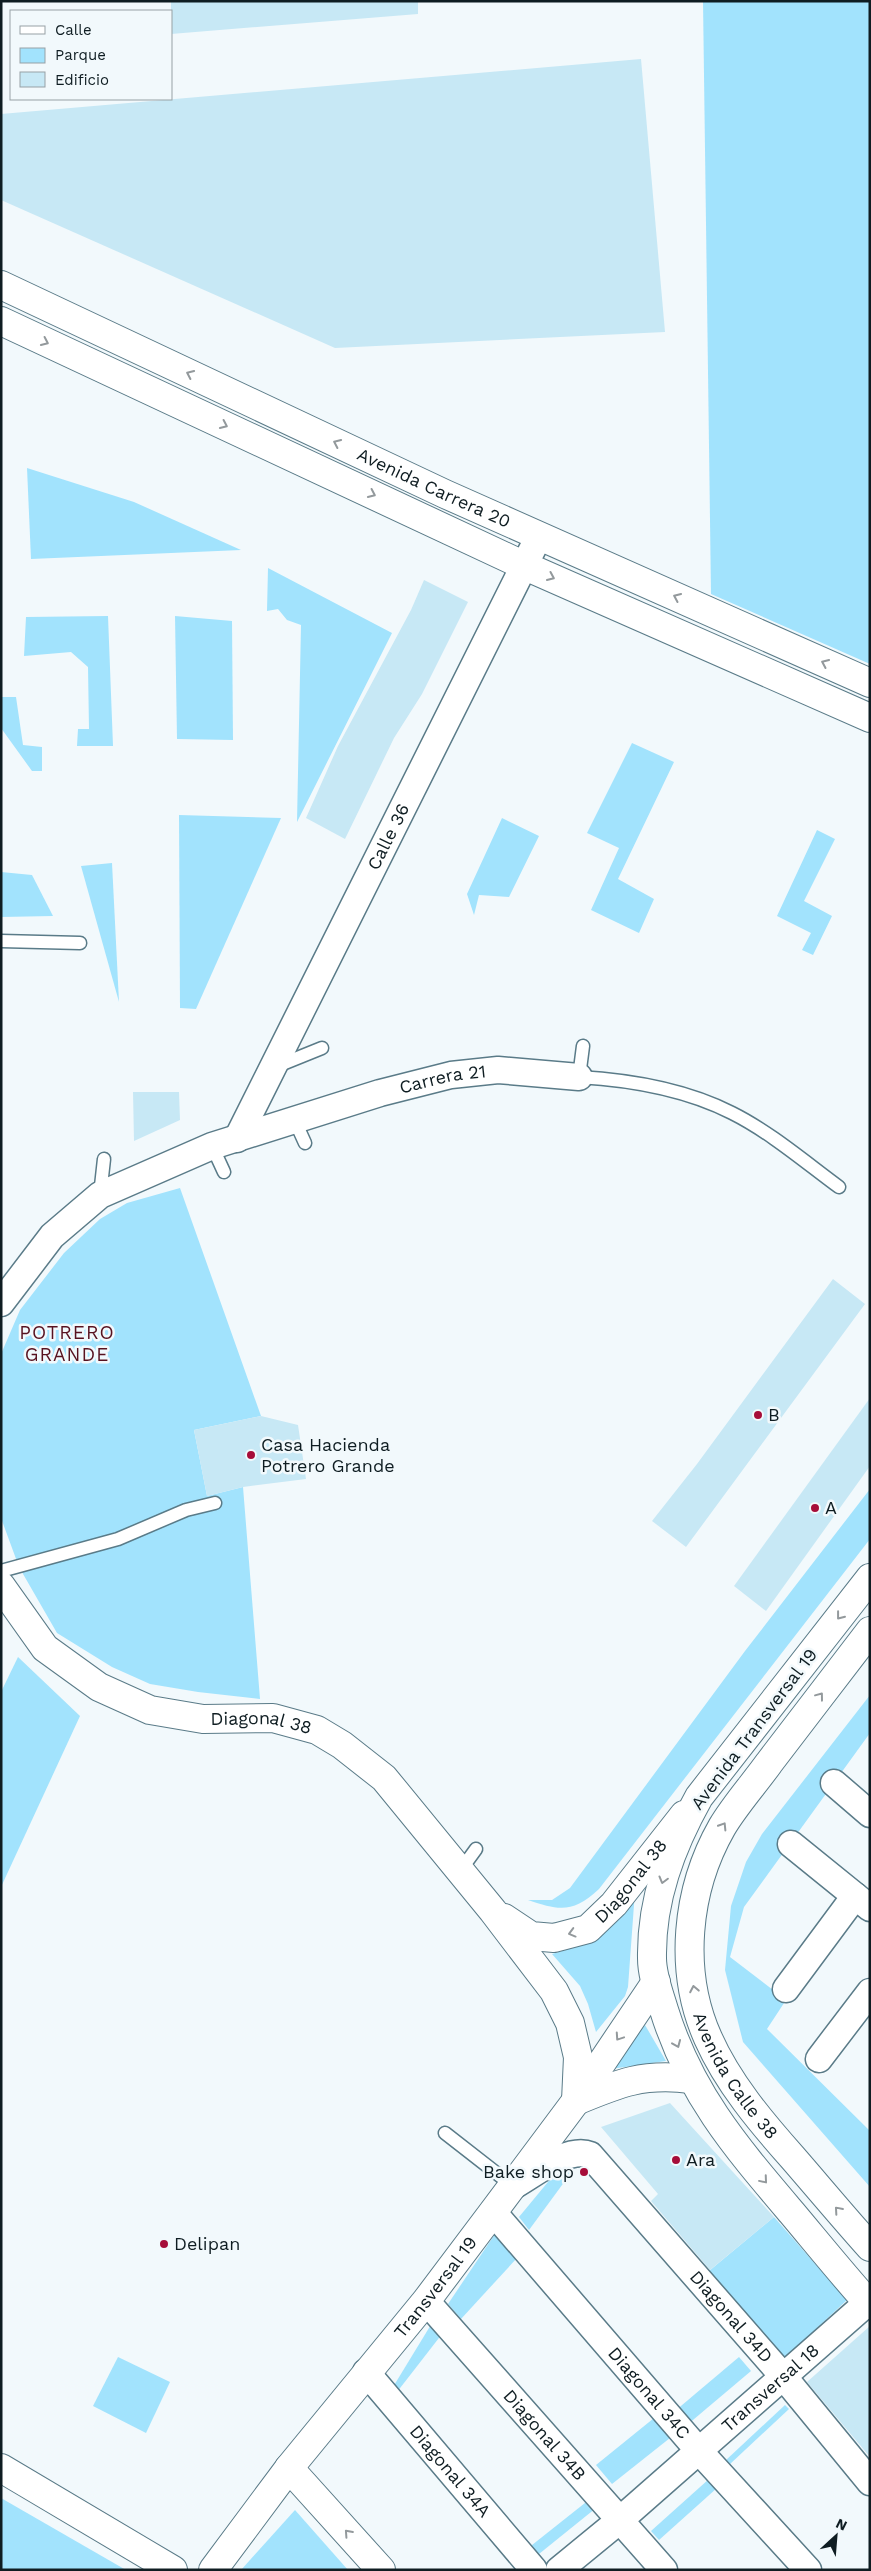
<svg xmlns="http://www.w3.org/2000/svg" width="871" height="2571" font-family="'Work Sans',sans-serif">
<style>
.green{fill:#a2e3fd}
.building{fill:#c7e8f5}
.lines{fill:none;stroke-linecap:round;stroke-linejoin:round}
.lane-casing{stroke:#5a7b88;stroke-width:15}
.street-casing{stroke:#5a7b88;stroke-width:29}
.secondary-casing{stroke:#5a7b88;stroke-width:30}
.primary-casing{stroke:#5a7b88;stroke-width:30}
.lane{stroke:#fff;stroke-width:12}
.street{stroke:#fff;stroke-width:26}
.secondary{stroke:#fff;stroke-width:28}
.primary{stroke:#fff;stroke-width:28}
.oneway{stroke:#93999c}
.poi-dot{fill:#a60d39;stroke:#f2f9fc;stroke-width:2}
.labels{text-anchor:middle;stroke-width:5;stroke-linejoin:round;paint-order:stroke}
.street-label{font-size:18px;fill:#0f1d22;stroke:#f2f9fc}
.poi-label{font-size:18px;fill:#0f1d22;stroke:#f2f9fc;text-anchor:start}
.neighbourhood-label{font-size:19px;letter-spacing:1px;fill:#571220;stroke:#f2f9fc}
</style>
<rect width="100%" height="100%" fill="#f2f9fc"/>
<g class="green">
<path d="M703 1H870V664L711 594Z"/>
<path d="M27 468 134 502 241 550 31 559Z"/>
<path d="M268 568 392 633 297 822 301 625 287 620 278 609 267 611Z"/>
<path d="M108 616 113 746H77L78 729H89L88 667 71 652 24 656 26 617Z"/>
<path d="M175 616 232 621 233 740 177 739Z"/>
<path d="M1 697H16L23 745 42 747V771H32L1 728Z"/>
<path d="M632 743 674 762 618 879 654 899 639 933 591 910 619 848 587 833Z"/>
<path d="M179 815 281 818 196 1009 180 1008Z"/>
<path d="M502 818 539 836 509 897 479 895 474 915 467 894Z"/>
<path d="M817 830 835 839 804 901 832 916 813 955 802 950 811 933 777 916Z"/>
<path d="M112 863 119 1002 81 866Z"/>
<path d="M1 872 32 875 53 916 1 917Z"/>
<path d="M180 1188 261 1416 194 1430 207 1496 243 1487 260 1699 198 1692 150 1684 112 1667 57 1633 19 1567 1 1518V1354L20 1310 64 1253 100 1219 127 1203Z"/>
<path d="M870 1489V1539L599 1889C573 1913 560 1911 528 1900H552L570 1888 745 1651Z"/>
<path d="M18 1657 80 1716 1 1887V1692Z"/>
<path d="M870 1695V1733L744 1907 730 1957 786 2000 767 2029 870 2131V2187L743 2042 725 1970 731 1906 746 1862 762 1834Z"/>
<path d="M635 1891 628 1987 625 1996 596 2032 588 2004 580 1986 552 1954 592 1942Z"/>
<path d="M645 2025 666 2061 611 2069Z"/>
<path d="M562 2165 576 2166 529 2230 519 2217Z"/>
<path d="M774 2217 847 2300 785 2358 709 2271Z"/>
<path d="M497 2231 517 2258 461 2319 448 2304Z"/>
<path d="M432 2323 442 2334 397 2392 393 2387Z"/>
<path d="M118 2357 170 2382 146 2433 93 2406Z"/>
<path d="M739 2357 751 2371 687 2425 675 2411Z"/>
<path d="M785 2405 789 2409 729 2465 725 2461Z"/>
<path d="M659 2414 675 2434 612 2484 596 2465Z"/>
<path d="M709 2479 717 2488 659 2540 651 2531Z"/>
<path d="M1 2498 126 2570H1Z"/>
<path d="M590 2499 596 2508 534 2558 527 2549Z"/>
<path d="M295 2510 348 2570H241Z"/>
</g>
<g class="building">
<path d="M171 1H418V14L171 34Z"/>
<path d="M641 59 665 332 335 348 1 200V114Z"/>
<path d="M424 580 468 602 422 694 394 738 345 839 306 818 338 746 411 610Z"/>
<path d="M133 1092H179L180 1120 134 1141Z"/>
<path d="M833 1279 865 1304 686 1547 652 1521 697 1464Z"/>
<path d="M870 1398V1466L766 1611 734 1586Z"/>
<path d="M261 1416 298 1425 306 1479 243 1487 207 1496 194 1430Z"/>
<path d="M670 2103 774 2217 710 2270 651 2201 658 2194 601 2127Z"/>
<path d="M870 2326V2457L807 2382Z"/>
</g>
<g class="lines">
<g class="lane-casing">
<g id="lane">
<path d="M1 941 80 943"/>
<path d="M583 1046 579 1077C631 1080 685 1089 732 1113 770 1132 805 1162 839 1187"/>
<path d="M275 1067 322 1048"/>
<path d="M295 1121 305 1143"/>
<path d="M212 1146 224 1172"/>
<path d="M100 1195 104 1159"/>
<path d="M1 1571 118 1539 186 1510 215 1503"/>
<path d="M460 1871 476 1849"/>
<path d="M445 2133 513 2186"/>
</g>
</g>
<g class="street-casing">
<g id="street">
<path id="s1" d="M237 1139 539 536"/>
<path id="s2" d="M1 1303 52 1236 100 1195 212 1146 380 1093 451 1075 498 1070 579 1077"/>
<path d="M834 1783 870 1814"/>
<path d="M791 1844 870 1908"/>
<path d="M786 1989 855 1896"/>
<path d="M819 2059 870 1992"/>
<path id="s3" d="M513 2186C533 2175 568 2146 590 2155L783 2376 870 2482"/>
<path id="s4" d="M493 2212 699 2451 808 2570"/>
<path id="s5" d="M426 2301 664 2570"/>
<path id="s6" d="M366 2372 534 2570"/>
<path id="s7" d="M559 2570 620 2520 867 2303"/>
</g>
</g>
<g class="secondary-casing">
<g id="secondary">
<path id="s8" d="M1 285 445 494 870 683"/>
<path d="M1 321 525 566 870 718"/>
<path id="s9" d="M1 1586 45 1648 99 1687 150 1710 203 1719 273 1718 317 1730 342 1745 384 1778 493 1911 554 1991 570 2023 578 2057 576 2101"/>
<path id="s10" d="M504 1918 531 1936 554 1938 588 1929 614 1904 684 1815"/>
<path d="M576 2101C619 2083 643 2073 691 2079"/>
<path d="M1 2468 173 2570"/>
<path d="M289 2468 381 2570"/>
<path id="s11" d="M213 2570 289 2468 426 2301 493 2212 576 2101 656 1982"/>
</g>
</g>
<g class="primary-casing">
<g id="primary">
<path d="M870 1578 699 1797C671 1847 651 1900 652 1958 652 1976 659 1993 664 2010 690 2094 736 2147 792 2213 818 2244 843 2275 870 2305"/>
<path id="s12" d="M870 1631C836 1675 803 1719 769 1763 754 1784 735 1805 722 1827 686 1890 678 1971 708 2038 728 2083 761 2122 793 2158 819 2188 844 2218 870 2247"/>
</g>
</g>
<use href="#lane" class="lane"/>
<use href="#street" class="street"/>
<use href="#secondary" class="secondary"/>
<use href="#primary" class="primary"/>
</g>
<defs><path id="oneway-chevron" d="M-2-3.5L2.5 0L-2 3.5" fill="none" stroke-width="1.6" stroke-linecap="round" stroke-linejoin="round" transform="scale(1.25)"/></defs>
<g class="oneway">
<use href="#oneway-chevron" transform="translate(45 342) rotate(25)"/>
<use href="#oneway-chevron" transform="translate(190 374) rotate(-155)"/>
<use href="#oneway-chevron" transform="translate(224 425) rotate(25)"/>
<use href="#oneway-chevron" transform="translate(337 443) rotate(-155)"/>
<use href="#oneway-chevron" transform="translate(372 494) rotate(25)"/>
<use href="#oneway-chevron" transform="translate(551 577) rotate(24)"/>
<use href="#oneway-chevron" transform="translate(677 597) rotate(-156)"/>
<use href="#oneway-chevron" transform="translate(825 663) rotate(-156)"/>
<use href="#oneway-chevron" transform="translate(840 1616) rotate(128)"/>
<use href="#oneway-chevron" transform="translate(820 1696) rotate(-53)"/>
<use href="#oneway-chevron" transform="translate(723 1826) rotate(-58)"/>
<use href="#oneway-chevron" transform="translate(663 1880) rotate(105)"/>
<use href="#oneway-chevron" transform="translate(572 1933) rotate(165)"/>
<use href="#oneway-chevron" transform="translate(694 1989) rotate(-101)"/>
<use href="#oneway-chevron" transform="translate(619 2037) rotate(124)"/>
<use href="#oneway-chevron" transform="translate(677 2044) rotate(67)"/>
<use href="#oneway-chevron" transform="translate(764 2180) rotate(50)"/>
<use href="#oneway-chevron" transform="translate(838 2210) rotate(-131)"/>
<use href="#oneway-chevron" transform="translate(348 2533) rotate(-132)"/>
</g>
<g class="poi-dot">
<circle cx="758" cy="1415" r="5"/>
<circle cx="251" cy="1455" r="5"/>
<circle cx="815" cy="1508" r="5"/>
<circle cx="676" cy="2160" r="5"/>
<circle cx="584" cy="2172" r="5"/>
<circle cx="164" cy="2244" r="5"/>
</g>
<g class="labels">
<g class="street-label">
<text dy="6" stroke="none"><textPath href="#s8" startOffset="478">Avenida Carrera 20</textPath></text>
<text dy="6" stroke="none"><textPath href="#s1" startOffset="338">Calle 36</textPath></text>
<text dy="6" stroke="none"><textPath href="#s2" startOffset="510">Carrera 21</textPath></text>
<text dy="6" stroke="none"><textPath href="#s9" startOffset="311">Diagonal 38</textPath></text>
<text transform="translate(754 1729) rotate(-53)" y="6">Avenida Transversal 19</text>
<text dy="6" stroke="none"><textPath href="#s10" startOffset="155">Diagonal 38</textPath></text>
<text dy="6" stroke="none"><textPath href="#s12" startOffset="511">Avenida Calle 38</textPath></text>
<text dy="6" stroke="none"><textPath href="#s11" startOffset="360">Transversal 19</textPath></text>
<text dy="6" stroke="none"><textPath href="#s3" startOffset="300">Diagonal 34D</textPath></text>
<text dy="6" stroke="none"><textPath href="#s7" startOffset="279">Transversal 18</textPath></text>
<text dy="6" stroke="none"><textPath href="#s4" startOffset="239">Diagonal 34C</textPath></text>
<text dy="6" stroke="none"><textPath href="#s5" startOffset="179">Diagonal 34B</textPath></text>
<text dy="6" stroke="none"><textPath href="#s6" startOffset="130">Diagonal 34A</textPath></text>
</g>
<g class="poi-label">
<text x="768" y="1421">B</text>
<text x="261" y="1451">Casa Hacienda<tspan x="261" dy="21">Potrero Grande</tspan></text>
<text x="825" y="1514">A</text>
<text x="686" y="2166">Ara</text>
<text x="574" y="2178" text-anchor="end">Bake shop</text>
<text x="174" y="2250">Delipan</text>
</g>
<g class="neighbourhood-label">
<text x="67" y="1339">POTRERO<tspan x="67" dy="22">GRANDE</tspan></text>
</g>
</g>
<rect width="871" height="2571" fill="none" stroke="#0f1d22" stroke-width="5"/>
<rect x="10" y="10" width="162" height="90" fill="#f2f9fc" stroke="#97a1a5"/>
<rect x="20" y="26" width="25" height="8" fill="#ffffff" stroke="#97a1a5"/>
<text x="55" y="35" font-size="15" fill="#0f1d22">Calle</text>
<rect x="20" y="48" width="25" height="15" fill="#a2e3fd" stroke="#97a1a5"/>
<text x="55" y="60" font-size="15" fill="#0f1d22">Parque</text>
<rect x="20" y="72" width="25" height="15" fill="#c7e8f5" stroke="#97a1a5"/>
<text x="55" y="85" font-size="15" fill="#0f1d22">Edificio</text>
<g transform="translate(836 2536) rotate(26)" stroke="#f2f9fc" stroke-width="4" paint-order="stroke">
<path d="M0-4L9 19L0 12L-9 19Z" fill="#0f1d22"/>
<text y="-8" font-size="14" font-weight="bold" text-anchor="middle" fill="#0f1d22">N</text>
</g>
</svg>
